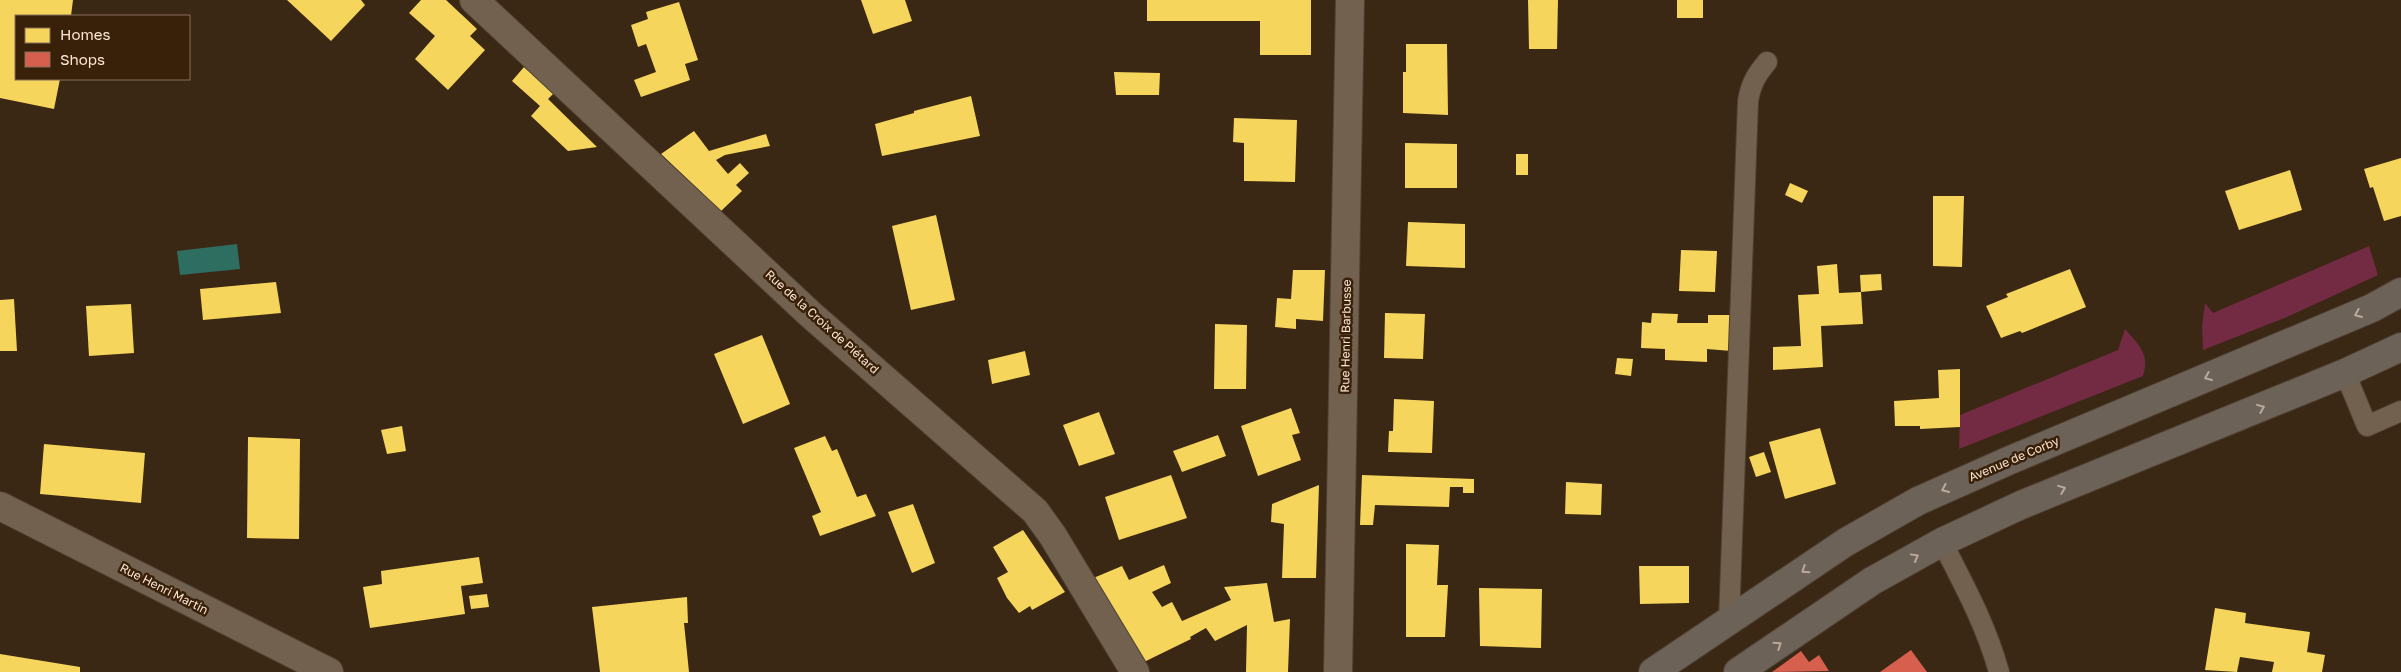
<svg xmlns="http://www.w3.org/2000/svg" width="2401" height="672" font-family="'Golos Text',sans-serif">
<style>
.green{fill:#732b43}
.water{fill:#2e6e61}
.homes{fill:#f6d55c}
.shops{fill:#d6604d}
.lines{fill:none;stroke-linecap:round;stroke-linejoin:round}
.lane-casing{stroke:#504133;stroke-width:22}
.street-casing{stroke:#504133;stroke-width:30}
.primary-casing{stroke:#504133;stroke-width:30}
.lane{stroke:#736150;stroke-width:20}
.street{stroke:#736150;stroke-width:28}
.primary{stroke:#6d6257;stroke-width:28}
.oneway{stroke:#bbaa9b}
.labels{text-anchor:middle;stroke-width:5;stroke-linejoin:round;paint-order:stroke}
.street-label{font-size:12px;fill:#fbe5d3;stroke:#392009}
</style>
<rect width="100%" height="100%" fill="#3a2714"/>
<g class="green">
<path d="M2369 246 2378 275 2287 317 2203 350 2202 327 2205 303 2213 313Z"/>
<path d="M2125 329C2139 345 2150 354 2143 376L1959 449 1960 415 2118 350Z"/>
</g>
<path class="water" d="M237 244 240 269 180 275 177 251Z"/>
<g class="homes">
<path d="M0 0H73L71 16H16V79H60L54 109 0 98Z"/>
<path d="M287 0H361L365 5 331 41Z"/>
<path d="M421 0H446L477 29 470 36 485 50 448 90 415 59 435 36 409 13Z"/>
<path d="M861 0H905L912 21 873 34Z"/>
<path d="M1147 0H1311V55H1260V21H1147Z"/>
<path d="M1528 0H1558L1557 49H1529Z"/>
<rect x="1677" y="0" width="26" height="18"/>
<path d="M679 2 698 60 685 64 690 80 641 97 634 80 656 72 646 44 638 47 631 25 648 19 646 12Z"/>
<path d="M1406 44H1447L1448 115 1403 113V72H1406Z"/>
<path d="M524 67 554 93 548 99 597 147 568 151 531 116 540 106 512 81Z"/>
<path d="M1114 72 1160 73 1159 95H1116Z"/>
<path d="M971 96 980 136 882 156 875 124 914 113V111Z"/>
<path d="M1234 118 1297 120 1295 182 1244 181V143L1233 142Z"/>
<path d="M694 131 709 151 766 134 770 146 725 155 716 160 728 174 740 163 749 173 736 185 742 191 721 211 661 154Z"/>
<path d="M1405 143 1457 144V188H1405Z"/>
<rect x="1516" y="154" width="12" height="21"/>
<path d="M2401 158V216L2384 221 2373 187 2370 188 2364 169Z"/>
<path d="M2290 170 2302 210 2239 230 2225 191Z"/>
<path d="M1790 183 1808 191 1802 203 1785 195Z"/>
<path d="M1933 196H1964L1962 267 1933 266Z"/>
<path d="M936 215 955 300 911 310 892 226Z"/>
<path d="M1408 222 1465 224V268L1406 266Z"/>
<path d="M1681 250 1717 251 1715 292 1679 291Z"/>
<path d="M1837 264 1839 293 1861 292 1860 275 1881 274 1882 290 1861 292 1863 324 1821 326 1823 367 1773 370V347L1801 346 1798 295 1819 294 1817 266Z"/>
<path d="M2070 269 2086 307 2022 333 2020 331 2001 338 1986 306 2008 297 2006 294Z"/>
<path d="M1293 270H1325L1323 321 1296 319V329L1275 327 1277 298 1291 299Z"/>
<path d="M276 282 281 313 203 320 200 289Z"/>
<path d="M14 299 17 351H0V300Z"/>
<path d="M131 304 134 353 89 356 86 306Z"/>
<path d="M1385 313 1425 314 1423 359 1384 358Z"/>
<path d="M1652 313 1678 314 1677 323H1708V315H1731V351L1707 349V362L1665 360V349L1641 348 1642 322 1651 323Z"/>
<path d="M1215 324 1247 325 1246 389H1214Z"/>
<path d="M762 335 790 404 743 424 714 354Z"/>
<path d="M1025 351 1030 375 992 384 988 360Z"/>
<path d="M1617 358 1633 359 1631 376 1615 374Z"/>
<path d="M1960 369V427L1920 429V426H1895L1894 401 1939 398 1938 370Z"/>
<path d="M1394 399 1434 401 1432 453 1388 452 1389 431H1393Z"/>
<path d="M1291 408 1300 433 1292 435 1301 460 1258 476 1241 426Z"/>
<path d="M1099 412 1115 454 1079 466 1063 425Z"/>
<path d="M402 426 406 451 387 454 381 430Z"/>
<path d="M1820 428 1836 484 1785 499 1769 442Z"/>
<path d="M1218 435 1226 456 1182 472 1173 451Z"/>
<path d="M825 436 832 451 837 449 857 497 866 494 876 516 820 536 812 516 821 512 794 448Z"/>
<path d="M248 437 300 439 299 539 247 538Z"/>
<path d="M44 444 145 453 141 503 40 494Z"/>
<path d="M1764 452 1771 472 1756 477 1749 457Z"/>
<path d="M1171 475 1187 518 1119 540 1105 497Z"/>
<path d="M1362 475 1474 479V493H1463V487H1450L1449 507 1375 505 1373 525H1360Z"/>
<path d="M1566 482 1602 484 1601 515 1565 514Z"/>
<path d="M1319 485 1316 578H1282L1284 524 1271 522 1272 504Z"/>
<path d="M913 504 935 563 912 573 888 512Z"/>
<path d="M1023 530 1065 592 1032 610 1030 606 1019 613 1007 598 997 578 1008 572 993 547Z"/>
<path d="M1406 544 1439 545 1437 585H1448L1445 637H1406Z"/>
<path d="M479 557 483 583 461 586 465 614 370 628 363 587 382 584 381 571Z"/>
<path d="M1164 565 1171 583 1152 592 1162 607 1172 602 1182 621 1231 600 1224 587 1267 583 1274 622 1290 619 1288 672H1246L1247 625 1215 641 1206 628 1190 637 1191 639 1144 662 1091 579 1122 566 1129 580Z"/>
<path d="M1639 566H1689V603L1640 604Z"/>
<path d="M1479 588 1542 589 1541 648 1480 646Z"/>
<path d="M487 594 489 607 471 609 469 596Z"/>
<path d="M687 597 688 623H684L689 672H600L592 607Z"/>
<path d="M2215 608 2246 613 2245 623 2310 632 2307 652 2325 655 2322 672H2272L2274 662 2240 657 2237 672 2205 670Z"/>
<path d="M0 654 80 667V672H0Z"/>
</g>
<g class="shops">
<path d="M1911 650 1927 672H1880Z"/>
<path d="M1801 651 1809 662 1819 655 1829 671 1772 672Z"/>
</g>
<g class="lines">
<g class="lane-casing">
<g id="lane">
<path d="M2345 373 2367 426 2401 411"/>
<path d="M1942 542C1964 585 1986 625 1999 672"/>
<path d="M1729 621 1748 101C1751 84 1756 75 1767 62"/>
</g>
</g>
<g class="street-casing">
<g id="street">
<path d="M474 0 810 314 1035 511 1053 536 1135 672"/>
<path d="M0 506 329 672"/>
<path d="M1338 672 1350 0"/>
</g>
</g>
<g class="primary-casing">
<g id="primary">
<path d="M1653 672 1846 542 1918 501 2008 461 2372 308 2401 292"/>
<path d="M1738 672 1872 581 1942 542 2021 505 2345 373 2401 347"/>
</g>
</g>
<use href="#lane" class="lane"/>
<use href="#street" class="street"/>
<use href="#primary" class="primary"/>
</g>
<defs><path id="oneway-chevron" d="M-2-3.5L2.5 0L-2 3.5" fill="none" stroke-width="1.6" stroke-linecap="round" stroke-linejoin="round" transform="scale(1.25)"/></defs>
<g class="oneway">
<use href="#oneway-chevron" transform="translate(2358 314) rotate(157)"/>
<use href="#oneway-chevron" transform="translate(2208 377) rotate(157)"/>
<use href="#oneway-chevron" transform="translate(2261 408) rotate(-22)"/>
<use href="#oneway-chevron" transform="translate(1945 489) rotate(156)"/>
<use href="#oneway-chevron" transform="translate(2062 489) rotate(-22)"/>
<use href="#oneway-chevron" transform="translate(1915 557) rotate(-29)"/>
<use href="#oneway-chevron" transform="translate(1805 570) rotate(146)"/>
<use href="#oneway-chevron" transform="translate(1778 645) rotate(-34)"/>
</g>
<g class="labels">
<g class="street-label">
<text transform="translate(822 322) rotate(42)" y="4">Rue de la Croix de Piétard</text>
<text transform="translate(1346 336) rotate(-89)" y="4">Rue Henri Barbusse</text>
<text transform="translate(2014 459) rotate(-23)" y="4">Avenue de Corby</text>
<text transform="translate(164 589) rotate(27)" y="4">Rue Henri Martin</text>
</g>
</g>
<rect x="15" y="15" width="175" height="65" fill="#392009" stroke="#876f5a"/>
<rect x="25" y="28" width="25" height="15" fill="#f6d55c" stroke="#876f5a"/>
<text x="60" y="40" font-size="15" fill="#fbe5d3">Homes</text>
<rect x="25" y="52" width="25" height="15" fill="#d6604d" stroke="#876f5a"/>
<text x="60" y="65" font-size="15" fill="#fbe5d3">Shops</text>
</svg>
